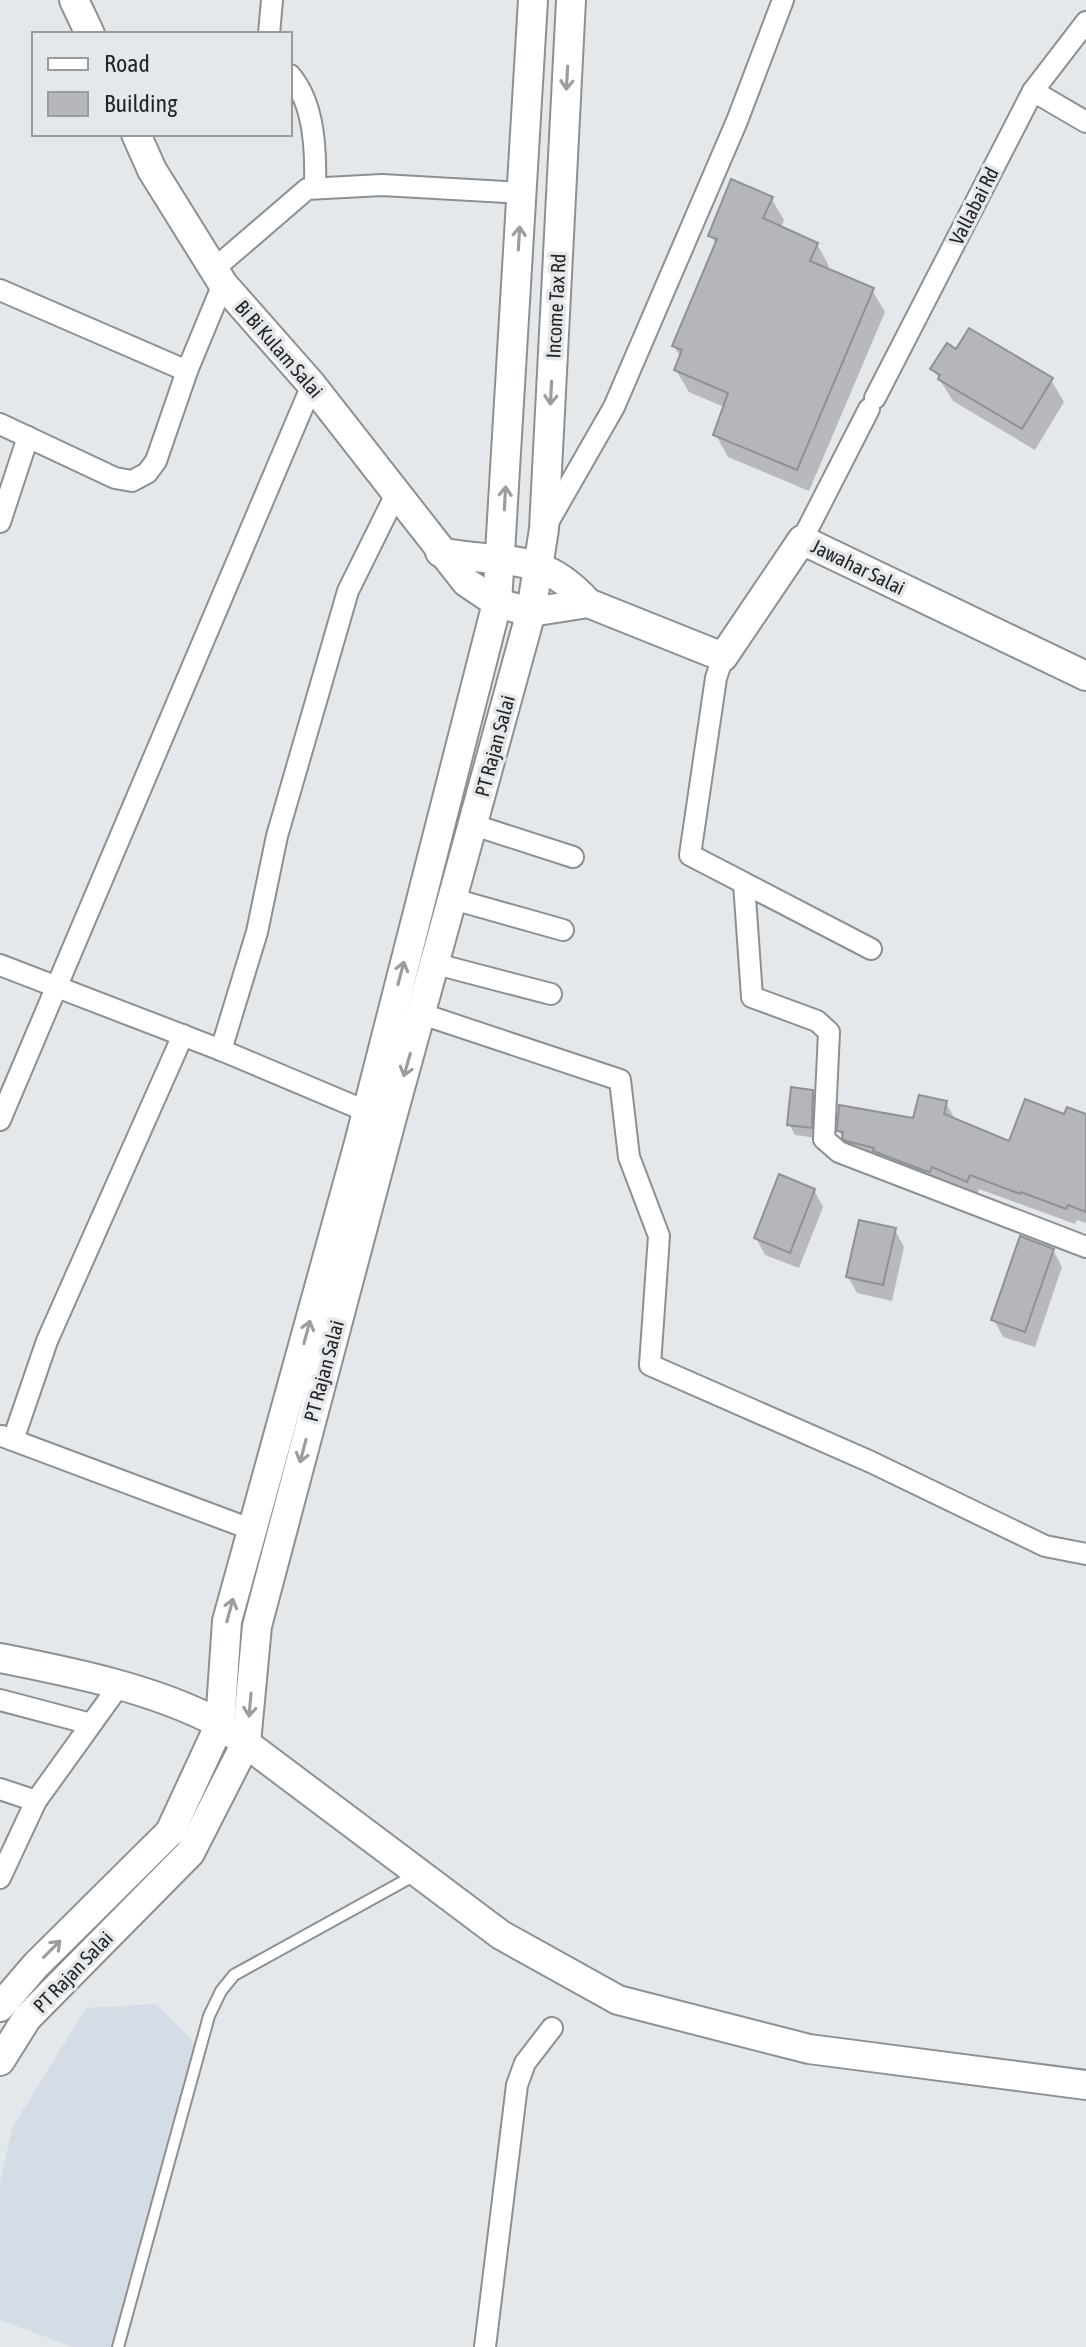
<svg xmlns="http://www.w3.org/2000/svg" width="1086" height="2347" font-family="'Asap Condensed',sans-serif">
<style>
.built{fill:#d4dde5}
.shadow{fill:#0003}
.building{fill:#b4b6b9;stroke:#8f9295;stroke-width:2}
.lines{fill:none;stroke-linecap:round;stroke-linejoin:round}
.lane-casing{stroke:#8d9093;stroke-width:14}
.street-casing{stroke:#8d9093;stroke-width:24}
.secondary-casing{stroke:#8d9093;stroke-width:32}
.lane{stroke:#fff;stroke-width:10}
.street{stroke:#fff;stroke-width:20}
.secondary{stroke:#fff;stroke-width:28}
.oneway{stroke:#9c9d9d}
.labels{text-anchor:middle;stroke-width:7;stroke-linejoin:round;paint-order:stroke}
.street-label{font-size:20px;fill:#242526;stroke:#e5e8eb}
</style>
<rect width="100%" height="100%" fill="#e5e8eb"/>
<path class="built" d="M156 2004 199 2047 126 2347H73L0 2320V2184L12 2128 86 2008Z"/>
<g class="shadow">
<path d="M771 198 784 220 781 228 817 244 829 266 827 271 872 290 885 312 809 491 728 457 716 435 724 407 689 392 676 370 681 358 674 346 716 245 711 235Z"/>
<path d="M957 352 1051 380 1064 402 1035 450 953 401 933 369Z"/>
<path d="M812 1092 818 1103 817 1138 795 1135 789 1124Z"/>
<path d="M946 1103 955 1119 1010 1144 1065 1117 1086 1116V1223L1077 1220 1075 1224 979 1189 976 1197 848 1146 839 1131 915 1121Z"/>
<path d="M814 1190 823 1207 799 1268 765 1255 756 1238Z"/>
<path d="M895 1230 904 1247 892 1301 857 1293 848 1277Z"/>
<path d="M1053 1250 1062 1267 1035 1347 1003 1337 994 1320Z"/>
</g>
<g class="building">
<path d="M731 179 773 197 763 218 818 243 810 261 874 288 797 470 713 435 728 393 674 370 682 350 672 346 717 239 708 236Z"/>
<path d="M969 328 1053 378 1022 429 938 379 940 375 930 369 947 343 956 349Z"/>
<path d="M791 1087 813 1090 812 1128 787 1125Z"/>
<path d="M919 1095 947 1101 944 1114 1009 1141 1025 1099 1064 1114 1067 1107 1086 1114V1212L1068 1205 1066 1209 1021 1192 1020 1194 970 1175 967 1182 932 1167 930 1172 925 1171 873 1151 874 1148 846 1141 842 1138 843 1132 837 1131 839 1105 913 1118Z"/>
<path d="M779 1174 815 1189 790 1253 754 1238Z"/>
<path d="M859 1220 896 1228 883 1285 846 1277Z"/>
<path d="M1020 1236 1054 1249 1025 1332 991 1320Z"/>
</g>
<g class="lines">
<g class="lane-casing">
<path id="lane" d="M118 2347 209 2016 221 1991 234 1975 415 1875"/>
</g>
<g class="street-casing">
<g id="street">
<path d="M269 34 272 0"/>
<path d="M290 75C315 104 316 152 315 188"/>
<path d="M1033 91 1086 122"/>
<path d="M214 269 307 189 382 185 522 193"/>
<path d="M0 290 187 371"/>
<path d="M875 398 1033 91 1086 22"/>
<path d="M0 424 115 478 132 481 147 473 156 461 187 371 223 284"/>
<path d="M0 522 28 437"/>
<path d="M547 524 614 407 737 121 783 0"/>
<path d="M802 540 869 409"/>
<path d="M723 657 716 678 690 855 744 883 752 997 817 1021 829 1032 824 1139 839 1152 1086 1247"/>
<path d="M474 825 573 857"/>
<path d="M744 883 871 949"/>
<path d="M453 899 563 930"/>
<path d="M436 964 551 994"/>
<path d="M0 965 221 1050 380 1117"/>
<path d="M422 1014 620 1080 629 1157 659 1236 650 1365 871 1462 1045 1546 1086 1554"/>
<path d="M221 1050 257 932 277 836 348 591 397 492"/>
<path d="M0 1120 312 385"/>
<path d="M2 1436 253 1530"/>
<path d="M13 1440 47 1341 183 1035"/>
<path d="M0 1700 91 1724"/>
<path d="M0 1789 36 1801"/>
<path d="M0 1878 36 1801 118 1687"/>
<path d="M485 2347 517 2085 525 2063 552 2028"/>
</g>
</g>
<g class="secondary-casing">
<g id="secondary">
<path d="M74 0 90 34"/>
<path d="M136 134 152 170 223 284 312 385 466 582 497 603 531 612 588 603 723 657 802 540 1086 676"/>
<path d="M440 552C502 565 540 549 588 603"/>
<path d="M0 1658C71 1672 156 1689 220 1724L501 1935 618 2000 809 2049 1086 2085"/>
<path d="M0 2007 36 1965 170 1832 220 1724 227 1621 359 1143 497 603 533 0"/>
<path d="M0 2061 27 2018 190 1853 246 1743 257 1626 391 1121 531 612 544 529 571 0"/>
</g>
</g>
<use href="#lane" class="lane"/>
<use href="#street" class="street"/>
<use href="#secondary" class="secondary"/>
</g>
<defs><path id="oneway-shaft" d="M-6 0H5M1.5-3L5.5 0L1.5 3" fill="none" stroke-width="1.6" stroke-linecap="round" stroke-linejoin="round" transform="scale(2)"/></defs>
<g class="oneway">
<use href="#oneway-shaft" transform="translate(567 78) rotate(93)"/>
<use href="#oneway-shaft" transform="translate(519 238) rotate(-87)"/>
<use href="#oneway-shaft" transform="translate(551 393) rotate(93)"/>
<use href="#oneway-shaft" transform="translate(505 498) rotate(-87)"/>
<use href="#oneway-shaft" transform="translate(401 973) rotate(-75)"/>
<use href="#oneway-shaft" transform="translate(407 1065) rotate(106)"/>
<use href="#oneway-shaft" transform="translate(307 1332) rotate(-75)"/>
<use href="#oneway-shaft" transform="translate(303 1451) rotate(105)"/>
<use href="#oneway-shaft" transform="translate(230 1610) rotate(-75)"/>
<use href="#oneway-shaft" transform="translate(250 1705) rotate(95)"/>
<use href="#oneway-shaft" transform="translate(52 1949) rotate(-45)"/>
</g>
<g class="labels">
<g class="street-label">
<text transform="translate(974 206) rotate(-63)" y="7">Vallabai Rd</text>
<text transform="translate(556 306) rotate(-87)" y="7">Income Tax Rd</text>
<text transform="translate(279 349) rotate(49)" y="7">Bi Bi Kulam Salai</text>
<text transform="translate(858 567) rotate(26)" y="7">Jawahar Salai</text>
<text transform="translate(495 746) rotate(-75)" y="7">PT Rajan Salai</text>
<text transform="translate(324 1371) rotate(-75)" y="7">PT Rajan Salai</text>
<text transform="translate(73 1972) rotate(-46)" y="7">PT Rajan Salai</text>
</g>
</g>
<rect x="32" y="32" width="260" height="104" fill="#e5e8eb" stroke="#989a9c" stroke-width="2"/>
<rect x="48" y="58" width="40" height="12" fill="#ffffff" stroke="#989a9c" stroke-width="2"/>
<text x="104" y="72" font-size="24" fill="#242526">Road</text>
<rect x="48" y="92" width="40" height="24" fill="#b4b6b9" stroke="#989a9c" stroke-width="2"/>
<text x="104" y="112" font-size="24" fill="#242526">Building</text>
</svg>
